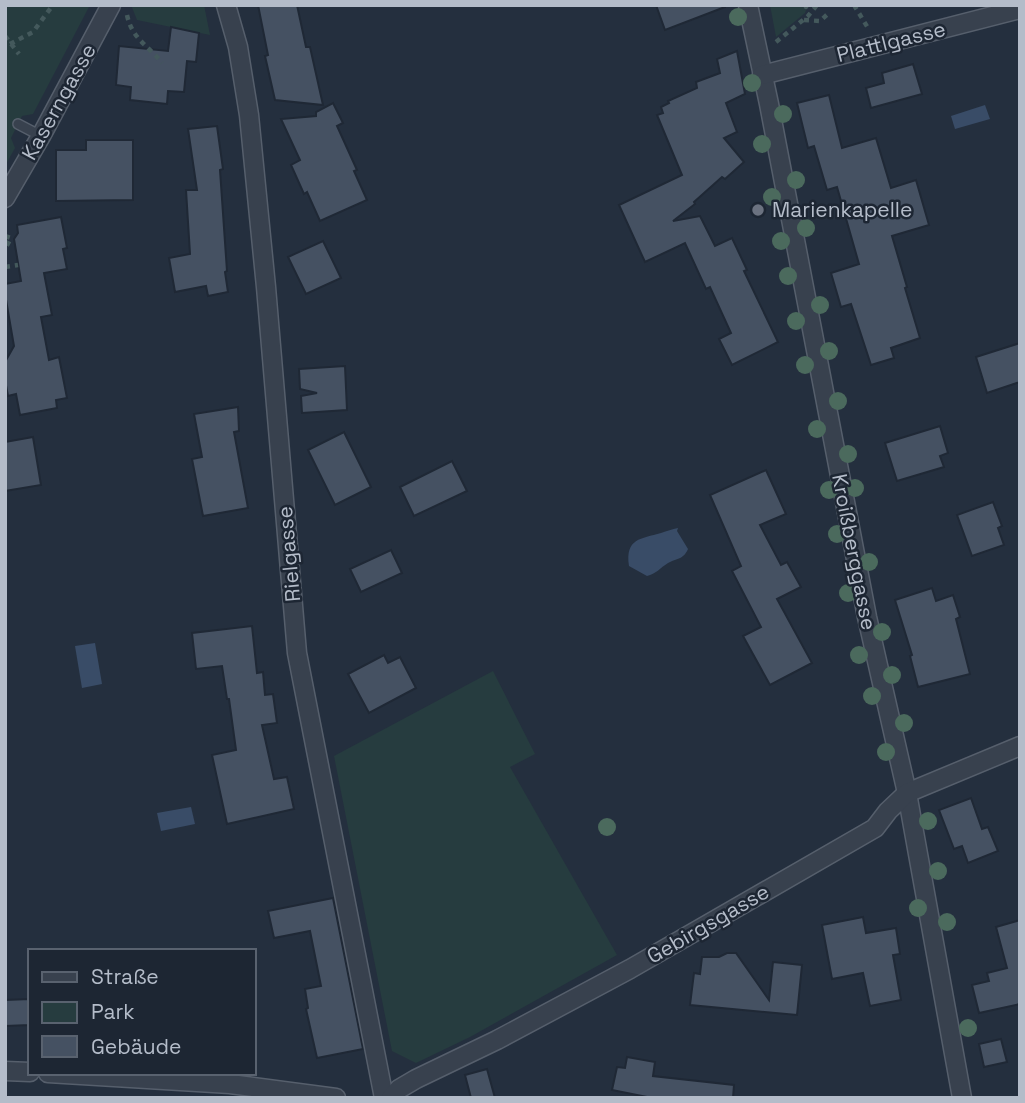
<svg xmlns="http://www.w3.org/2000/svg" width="1025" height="1103" font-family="'Space Grotesk',sans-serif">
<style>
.green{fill:#263c3f}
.water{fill:#394c67}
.building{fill:#455162;stroke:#1f2835;stroke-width:2}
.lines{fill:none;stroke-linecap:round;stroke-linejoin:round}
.service-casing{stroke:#565f6c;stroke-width:12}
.minor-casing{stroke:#565f6c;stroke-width:21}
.path{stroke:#44595c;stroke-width:4.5;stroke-dasharray:5 5;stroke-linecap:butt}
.service{stroke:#38414e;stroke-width:9}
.minor{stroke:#38414e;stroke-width:18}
.tree{fill:#4b6a5d}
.worship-dot{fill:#6b7280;stroke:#1d2633;stroke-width:2.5}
.labels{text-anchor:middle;stroke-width:5;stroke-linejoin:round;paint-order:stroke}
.street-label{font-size:21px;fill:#b4bcc9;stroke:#1d2633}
.poi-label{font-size:21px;fill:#b4bcc9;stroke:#1d2633;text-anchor:start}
</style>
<rect width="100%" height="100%" fill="#242f3e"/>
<g class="green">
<path d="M5 5H90L33 114 22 116 11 138 15 148 5 166Z"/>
<path d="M131 5H204L210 35 137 20Z"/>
<path d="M770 5H801L806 10 805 13 776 37Z"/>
<path d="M493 671 535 754 510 767 617 955 470 1037 416 1063 392 1051 334 756Z"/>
</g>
<g class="water">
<path d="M985 105 990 119 955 129 951 116Z"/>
<path d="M678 528 677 531 688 549C683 560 677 558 668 563 660 568 656 574 647 576L629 566C625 538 641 539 661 533 667 531 672 529 678 528Z"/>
<path d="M95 643 102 684 82 688 75 646Z"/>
<path d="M191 807 195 824 161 831 157 813Z"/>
</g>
<g class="building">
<path d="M258 5H297L306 47H310L323 105 275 100 265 56 268 55Z"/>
<path d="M656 5H725V7L665 30Z"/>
<path d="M171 27 199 33 196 62 187 61 184 92 168 91 167 104 130 100 131 87 116 85 119 46 168 51Z"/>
<path d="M737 51 745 94 726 103 737 132 724 138 744 162 725 179 722 177 694 202 695 204 673 221 700 216 715 246 732 238 747 270 744 271 778 342 732 365 719 339 731 333 710 287 706 289 685 243 645 262 619 205 682 175 657 115 663 113 661 107 669 103 668 101 697 88 696 82 720 73 717 59Z"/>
<path d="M913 64 922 94 871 108 866 88 884 83 882 73Z"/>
<path d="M829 95 842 148 876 138 891 188 916 180 929 225 892 236 907 287 905 288 920 338 891 348 894 358 871 365 851 304 841 307 831 273 859 264 837 187 827 190 814 146 808 148 797 103Z"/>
<path d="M333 103 343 123 337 126 357 170 354 171 367 200 320 221 307 192 304 194 291 165 300 160 281 119 316 116V112Z"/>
<path d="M217 126 223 169 220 170 227 271 225 272 228 292 208 296 206 286 175 292 169 258 190 254 186 190H197L188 129Z"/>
<path d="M86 140H133V200L56 201V150H86Z"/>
<path d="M61 217 67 248 63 249 67 269 44 273 52 315 41 317 49 360 59 357 67 398 56 400 57 408 20 415 16 394 8 396 5 380V362L14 346 5 294V284L21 281 14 239 18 233 17 225Z"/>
<path d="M323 241 341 278 306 294 288 257Z"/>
<path d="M1020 343V382L987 393 976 357Z"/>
<path d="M345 366 347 410 302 413 301 396 317 393 300 389 299 369Z"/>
<path d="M238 407 239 431 234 432 248 508 203 516 192 459 202 457 194 414Z"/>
<path d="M940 426 948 453 940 456 944 467 897 481 885 443Z"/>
<path d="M344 432 371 487 335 505 308 450Z"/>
<path d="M33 437 41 485 5 491V442Z"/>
<path d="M452 461 467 491 414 516 400 487Z"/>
<path d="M766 470 786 514 760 525 781 565 787 562 801 587 777 599 812 663 770 685 743 636 761 627 732 571 741 566 710 495Z"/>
<path d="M993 502 1002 526 998 528 1004 545 972 556 957 515Z"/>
<path d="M391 550 402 573 361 592 350 569Z"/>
<path d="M932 588 936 601 953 595 960 617 956 619 970 674 918 687 910 656 912 655 895 600Z"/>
<path d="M252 626 257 673 263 672 265 695 273 694 277 723 262 725 274 779 287 777 294 809 227 824 212 755 236 750 229 699H227L222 666 196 669 192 633Z"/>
<path d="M384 655 388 663 400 657 416 688 369 713 348 674Z"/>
<path d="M971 798 982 829 988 827 998 851 968 863 962 846 954 849 939 810Z"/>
<path d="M333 898 363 1049 317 1058 306 1009 308 1008 305 989 321 986 310 931 274 938 268 911Z"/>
<path d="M863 917 866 933 896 928 900 954 893 955 901 1000 870 1006 863 973 832 979 822 925Z"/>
<path d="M1020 920V1004L979 1013 972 985 989 981 987 973 1007 968 996 927Z"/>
<path d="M727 953H736L769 1000 773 962 802 965 797 1015 690 1005 694 973 700 974 702 957H719Z"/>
<path d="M30 999V1025L5 1026V1000Z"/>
<path d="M1001 1039 1007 1062 984 1067 979 1044Z"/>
<path d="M627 1057 655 1062 653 1076 734 1085 733 1098H652L612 1090 617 1067 625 1068Z"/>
<path d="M487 1069 495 1098H471L465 1075Z"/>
</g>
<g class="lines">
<g class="service-casing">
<path id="service" d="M18 124 41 136"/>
</g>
<g class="minor-casing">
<g id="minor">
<path d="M226 5 238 47 249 115 266 287 297 653 384 1098"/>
<path d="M748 5 769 104 867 617 907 793 962 1098"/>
<path d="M762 75 1020 9"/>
<path d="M5 198 41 136 111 5"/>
<path d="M5 1071 30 1072"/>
<path d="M48 1073 230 1084 336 1098"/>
<path d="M391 1098 399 1089 416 1079 497 1040 630 969 875 828 888 811 907 793 1020 746"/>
</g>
</g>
<g class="path">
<path d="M805 5 806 7 807 5"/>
<path d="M854 5 868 28"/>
<path d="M127 15C132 39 148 45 162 63"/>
<path d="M804 20 820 21 830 12"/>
<path d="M5 36 19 54"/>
<path d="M776 42 808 16 817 5"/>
<path d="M10 44 33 32 53 5"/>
<path d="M5 236 11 238 5 249"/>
<path d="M5 267 18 265"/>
</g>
<use href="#service" class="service"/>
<use href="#minor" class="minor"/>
</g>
<g class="tree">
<circle cx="738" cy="17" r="9"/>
<circle cx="752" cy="83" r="9"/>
<circle cx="783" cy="114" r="9"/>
<circle cx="762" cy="144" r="9"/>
<circle cx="796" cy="180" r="9"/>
<circle cx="772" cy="197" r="9"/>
<circle cx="806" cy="228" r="9"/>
<circle cx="781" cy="241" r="9"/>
<circle cx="788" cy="276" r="9"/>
<circle cx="820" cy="305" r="9"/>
<circle cx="796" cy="321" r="9"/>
<circle cx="829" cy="351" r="9"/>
<circle cx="805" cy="365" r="9"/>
<circle cx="838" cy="401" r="9"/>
<circle cx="817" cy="429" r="9"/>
<circle cx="848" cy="454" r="9"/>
<circle cx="855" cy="488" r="9"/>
<circle cx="829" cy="490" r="9"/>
<circle cx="837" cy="534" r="9"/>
<circle cx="869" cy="562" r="9"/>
<circle cx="848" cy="593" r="9"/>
<circle cx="882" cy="632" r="9"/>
<circle cx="859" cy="655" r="9"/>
<circle cx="892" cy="675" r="9"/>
<circle cx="872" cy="696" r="9"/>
<circle cx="904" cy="723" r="9"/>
<circle cx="886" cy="752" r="9"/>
<circle cx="928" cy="821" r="9"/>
<circle cx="607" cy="827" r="9"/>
<circle cx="938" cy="871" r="9"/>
<circle cx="918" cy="908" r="9"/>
<circle cx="947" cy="922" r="9"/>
<circle cx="968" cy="1028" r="9"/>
</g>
<circle class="worship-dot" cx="758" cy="210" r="7"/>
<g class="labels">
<g class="street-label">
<text transform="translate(891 42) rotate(-14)" y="7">Plattlgasse</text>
<text transform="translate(59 102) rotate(-61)" y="7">Kaserngasse</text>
<text transform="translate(854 552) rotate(79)" y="7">Kroißberggasse</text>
<text transform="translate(289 554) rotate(-95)" y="7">Rielgasse</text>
<text transform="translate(708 924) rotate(-30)" y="7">Gebirgsgasse</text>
</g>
<g class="poi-label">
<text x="772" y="217">Marienkapelle</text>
</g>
</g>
<rect width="1025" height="1103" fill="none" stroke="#b4bcc9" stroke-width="14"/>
<rect x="28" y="949" width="228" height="126" fill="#1d2633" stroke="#59626f" stroke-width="2"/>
<rect x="42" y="972" width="35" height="10" fill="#38414e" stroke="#59626f" stroke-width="2"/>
<text x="91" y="984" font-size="21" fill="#b4bcc9">Straße</text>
<rect x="42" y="1002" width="35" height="21" fill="#263c3f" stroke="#59626f" stroke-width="2"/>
<text x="91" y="1019" font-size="21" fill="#b4bcc9">Park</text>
<rect x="42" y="1036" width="35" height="21" fill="#455162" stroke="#59626f" stroke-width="2"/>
<text x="91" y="1054" font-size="21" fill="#b4bcc9">Gebäude</text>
</svg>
